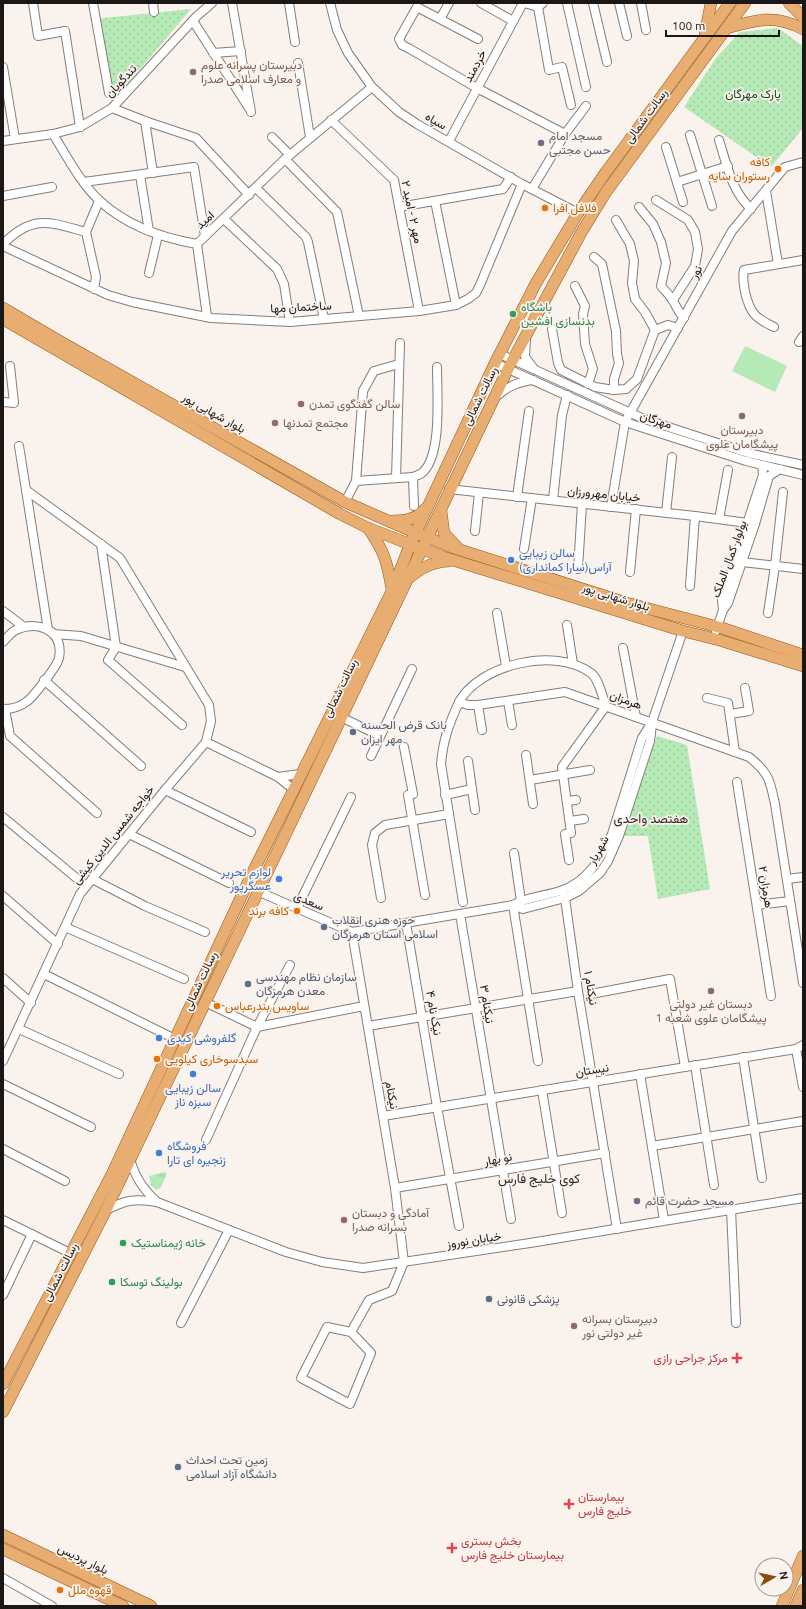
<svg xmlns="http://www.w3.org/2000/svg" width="806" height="1609" font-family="Ubuntu,Vazirmatn,sans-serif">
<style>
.grass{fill:url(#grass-tufts)}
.park{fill:url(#park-dots)}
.pitch{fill:#b5e9b6}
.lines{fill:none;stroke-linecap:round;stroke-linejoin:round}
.minor-casing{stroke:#857d79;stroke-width:10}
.major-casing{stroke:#965513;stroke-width:12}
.minor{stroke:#fff;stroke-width:8}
.major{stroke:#e8ad70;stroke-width:11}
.education-dot{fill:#8d6e63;stroke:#faf2ec;stroke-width:1.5}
.worship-dot{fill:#6b7280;stroke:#faf2ec;stroke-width:1.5}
.food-dot{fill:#e8710a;stroke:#faf2ec;stroke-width:1.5}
.leisure-dot{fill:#2e9e5b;stroke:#faf2ec;stroke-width:1.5}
.shop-dot{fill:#3f7fe0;stroke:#faf2ec;stroke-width:1.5}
.service-dot{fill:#5c6f8a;stroke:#faf2ec;stroke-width:1.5}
.health-dot{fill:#e0444e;stroke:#faf2ec;stroke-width:1.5}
.labels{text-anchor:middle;stroke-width:3.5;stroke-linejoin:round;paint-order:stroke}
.education-label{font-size:12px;fill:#785e54;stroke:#faf2ec;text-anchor:start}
.street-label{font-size:12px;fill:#1a1716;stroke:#faf2ec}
.park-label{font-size:12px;fill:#0d4816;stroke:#faf2ec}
.worship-label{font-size:12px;fill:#5b616d;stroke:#faf2ec;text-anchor:start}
.food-label{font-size:12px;fill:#c56008;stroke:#faf2ec;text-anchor:start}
.leisure-label{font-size:12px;fill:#27864d;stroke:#faf2ec;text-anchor:start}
.shop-label{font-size:12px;fill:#366cbe;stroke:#faf2ec;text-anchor:start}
.service-label{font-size:12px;fill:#4e5e75;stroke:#faf2ec;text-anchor:start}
.health-label{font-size:12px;fill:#be3a42;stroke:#faf2ec;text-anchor:start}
.neighbourhood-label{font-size:13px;fill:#322c28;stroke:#faf2ec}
</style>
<defs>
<pattern id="grass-tufts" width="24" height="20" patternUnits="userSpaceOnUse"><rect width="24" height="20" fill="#b5e9b6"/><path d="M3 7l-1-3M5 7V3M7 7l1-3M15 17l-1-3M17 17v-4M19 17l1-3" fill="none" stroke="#9bc79c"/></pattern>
<pattern id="park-dots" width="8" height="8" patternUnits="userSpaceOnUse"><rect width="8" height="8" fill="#b5e9b6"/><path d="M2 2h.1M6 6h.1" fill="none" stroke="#9bc79c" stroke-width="1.8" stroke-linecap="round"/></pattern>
</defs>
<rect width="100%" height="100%" fill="#faf2ec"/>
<path class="grass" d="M165 1172 167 1174 161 1187 156 1190 151 1185 149 1176Z"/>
<g class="park">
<path d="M191 9 112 102 95 19Z"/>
<path d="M778 28 803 46V128L771 167 684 107 716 58 740 32Z"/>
<path d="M657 736 687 745 710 889 658 899 648 836H621Z"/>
</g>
<path class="pitch" d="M745 346 787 366 775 392 732 371Z"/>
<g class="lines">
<g class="minor-casing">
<g id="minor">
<path d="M33 3 38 36 65 31 80 127"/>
<path d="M93 3 109 93"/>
<path d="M153 3 154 12"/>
<path d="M232 3 251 112"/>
<path d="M289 3 295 42"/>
<path d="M330 3 337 30 348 53 372 87 399 112 417 124 522 184 578 213"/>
<path d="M481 3 513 21"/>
<path d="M524 3 538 7 543 3"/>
<path d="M567 3 586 87"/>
<path d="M593 3 607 62"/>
<path d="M619 3 627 36"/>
<path d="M641 3 646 30"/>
<path d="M538 7 549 70 562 67 571 105"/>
<path d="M440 19 449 3"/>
<path d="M193 21 249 108"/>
<path d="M478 39 417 7 399 39 402 45 410 49 477 88 565 134"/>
<path d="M213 53 241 51"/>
<path d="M298 63 310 137"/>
<path d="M3 67 15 139"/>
<path d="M112 108 145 121 196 138 249 195"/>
<path d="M331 120 394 180 419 311"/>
<path d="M145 121 153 173"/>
<path d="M53 134C66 155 81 184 100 201 127 226 162 238 197 244L285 159 372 87"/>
<path d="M690 135 712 206"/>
<path d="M272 137 290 155"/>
<path d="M719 140C727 165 731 190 751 209"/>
<path d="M3 141 53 134 80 127 112 108 197 16 212 3"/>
<path d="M449 141 523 3"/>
<path d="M666 147 683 202"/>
<path d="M285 159 337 212 359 316"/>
<path d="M140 175 149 231"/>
<path d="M84 182 194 167 205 236"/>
<path d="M677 182 728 166"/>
<path d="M256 188 306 237 308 242 324 319"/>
<path d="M532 189 565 134 586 106"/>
<path d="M766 191 778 264"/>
<path d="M3 196 52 187"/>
<path d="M656 200 688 220 695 232 698 249 695 266 673 300"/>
<path d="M435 201 456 305"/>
<path d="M399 207 503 189 511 177"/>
<path d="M639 207 653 224 661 242 666 263 661 286C665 291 670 295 673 301 677 307 678 312 684 318"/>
<path d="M224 219 277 269 284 284 290 322"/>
<path d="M616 220 630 244 634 261 632 283 635 299 645 312 655 330"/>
<path d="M86 232 96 277 94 289"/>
<path d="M86 232 99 201"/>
<path d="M3 244C33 214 49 222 86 232"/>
<path d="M197 244 207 316"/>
<path d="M3 246 108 295 132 302 211 318 290 322 419 311 456 305 468 299 476 293 480 285 522 184"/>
<path d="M594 257 602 264 616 331 617 354 619 363 614 379V390"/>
<path d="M149 273 158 235"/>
<path d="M575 286 585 306 583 314 585 344 593 369 588 384"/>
<path d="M774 327C755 318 750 313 745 292 744 284 742 278 744 270L803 260"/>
<path d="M552 329 558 363 561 370 595 387 614 390 626 389 637 379 655 330 668 325 678 328"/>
<path d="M526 339 525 357 534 369"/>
<path d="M799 342 803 336"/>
<path d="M500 354 644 419 748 453 803 465"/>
<path d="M495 363 625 422 746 461 803 475"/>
<path d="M497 396C508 386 518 382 533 380"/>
<path d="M3 402 14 403 10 366"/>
<path d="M413 477 414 506"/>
<path d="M396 478 400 343"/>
<path d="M356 481 413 477C417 475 421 475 424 471 442 452 437 393 437 367"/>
<path d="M449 489 695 516 755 524"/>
<path d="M26 490 48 630"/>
<path d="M517 497 529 411"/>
<path d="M553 500 562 415 567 395"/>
<path d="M345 502 356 481 363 391 374 371 399 364"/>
<path d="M611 507 625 422 732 231 785 167 803 162"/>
<path d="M666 513 672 457"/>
<path d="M719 519 728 470"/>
<path d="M475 531 479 493"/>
<path d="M101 544 116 647 108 660 182 725"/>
<path d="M524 549 532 498"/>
<path d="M742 562 803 569"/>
<path d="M578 569 582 504"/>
<path d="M630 572 636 509"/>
<path d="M690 586 695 516"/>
<path d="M723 610 722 600 763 475 762 465"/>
<path d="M3 611 24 627"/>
<path d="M497 613 506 666"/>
<path d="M768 613 775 566 783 492"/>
<path d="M567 625 573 664"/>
<path d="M716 631 723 610 728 603 755 524 769 476 780 469"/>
<path d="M53 634 81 636 185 667"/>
<path d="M3 642C7 638 11 632 16 630 32 622 55 626 59 645 60 649 60 657 58 661 55 668 33 698 26 702 20 707 10 709 3 709"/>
<path d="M623 648 636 717"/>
<path d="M44 680 141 766"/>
<path d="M707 698 728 703 735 752"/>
<path d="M508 701 512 725"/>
<path d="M459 702C479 665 555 646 591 673 599 679 602 696 606 706L562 767 571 833 565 834 569 860"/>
<path d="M478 705 482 730"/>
<path d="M5 709 10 736 97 813"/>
<path d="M730 714 749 711 745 688"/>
<path d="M341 717 380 736"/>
<path d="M206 742 278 777 293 789"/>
<path d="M404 747 413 794 408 795 425 895"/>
<path d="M526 755 533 804"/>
<path d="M371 756 412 669"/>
<path d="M468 761 475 810"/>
<path d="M278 777 300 774"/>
<path d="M530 780 590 770"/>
<path d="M737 782 771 996"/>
<path d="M165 790 251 832"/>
<path d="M445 795 472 789"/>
<path d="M567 801 576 800"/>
<path d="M3 817 86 886"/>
<path d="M570 821 584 819"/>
<path d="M129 834 229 883"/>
<path d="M514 853 521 901"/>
<path d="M92 879 145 906 205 932"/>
<path d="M787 879 803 877"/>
<path d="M257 891 352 932"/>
<path d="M562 891 565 898 578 991 617 1229"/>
<path d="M3 896 58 944"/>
<path d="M381 898 372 845 375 833 385 825 449 814"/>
<path d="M463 902 441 764C443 740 449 724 459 702L468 705H478L565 692 749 757C769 773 770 780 775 804L803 983"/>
<path d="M513 905 523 909 565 898 579 891 600 873 608 861 619 836 650 741 652 725"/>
<path d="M513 905 538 1061"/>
<path d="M757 905 790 901"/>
<path d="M297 908 351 797"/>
<path d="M460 914 511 1219"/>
<path d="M406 923 437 1107 459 1226"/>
<path d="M65 927 184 979"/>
<path d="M352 932 513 905C527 897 545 896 560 891 587 883 602 857 612 834L642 738 652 722 683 631"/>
<path d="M44 974 175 1039"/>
<path d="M3 978 31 1003"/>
<path d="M591 994 670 979 685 1067"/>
<path d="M205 1002 257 1027 364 1006"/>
<path d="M368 1026 578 991"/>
<path d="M19 1029 119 1074"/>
<path d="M796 1049 803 1087"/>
<path d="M743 1057 762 1178"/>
<path d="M3 1061 80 894 165 790 206 742 211 721 209 705 120 558 26 490 19 446"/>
<path d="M695 1065 714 1185"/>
<path d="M640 1074 664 1220"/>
<path d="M3 1084 91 1127"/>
<path d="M542 1090 562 1213"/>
<path d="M383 1116 796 1049 803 1045"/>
<path d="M206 1140 257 1027 290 965"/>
<path d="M652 1146 803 1121"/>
<path d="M3 1149 65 1181"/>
<path d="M130 1159C135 1177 143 1189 157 1202"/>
<path d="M395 1188 605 1153"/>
<path d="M731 1209 736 1323"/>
<path d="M106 1210C126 1200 135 1198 157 1202L286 1252 322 1262 363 1268 530 1243 803 1198"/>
<path d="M3 1220 70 1253"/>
<path d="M3 1295 32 1234"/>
<path d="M181 1323 229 1230"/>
<path d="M327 1327 351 1332 371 1353 350 1404 301 1378Z"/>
<path d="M351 1332 369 1300 392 1291 404 1262 395 1188 352 932"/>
<path d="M3 1578 52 1606"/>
</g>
</g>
<g class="major-casing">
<g id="major">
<path d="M789 3 803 17"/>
<path d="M727 28C756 20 774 14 803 29"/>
<path d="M705 34 711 3"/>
<path d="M3 308 61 342 345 502 416 533 454 548 627 603 722 628 803 655"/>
<path d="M3 319 340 514 368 528 443 557 683 631 719 640 803 666"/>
<path d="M441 510 444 533 457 547"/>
<path d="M390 521C404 521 416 520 425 509"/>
<path d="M368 528C385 552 387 562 392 590"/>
<path d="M409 578C421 568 432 562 449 561"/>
<path d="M3 1384 112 1174 249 880 392 591 410 545 495 363 536 283 578 213 606 172 730 3"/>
<path d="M3 1412 106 1210 508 369 581 233 606 192 745 3"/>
<path d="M3 1535 151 1606"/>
<path d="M3 1549 123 1606"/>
<path d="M782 1606 803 1556"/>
<path d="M796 1606 803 1590"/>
</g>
</g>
<use href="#minor" class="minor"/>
<use href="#major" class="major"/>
</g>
<g class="education-dot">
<circle cx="193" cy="72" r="4"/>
<circle cx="301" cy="404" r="4"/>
<circle cx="742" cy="416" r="4"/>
<circle cx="275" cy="423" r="4"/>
<circle cx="711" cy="991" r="4"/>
<circle cx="344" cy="1220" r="4"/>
<circle cx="574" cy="1326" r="4"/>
</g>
<g class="worship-dot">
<circle cx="541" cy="143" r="4"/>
<circle cx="637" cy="1201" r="4"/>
</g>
<g class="food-dot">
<circle cx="778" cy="169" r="4"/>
<circle cx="545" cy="208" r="4"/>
<circle cx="297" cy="911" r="4"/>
<circle cx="217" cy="1006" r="4"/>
<circle cx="157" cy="1059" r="4"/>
<circle cx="60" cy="1590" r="4"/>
</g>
<g class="leisure-dot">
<circle cx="513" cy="314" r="4"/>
<circle cx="123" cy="1243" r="4"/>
<circle cx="112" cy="1282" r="4"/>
</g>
<g class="shop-dot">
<circle cx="511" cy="560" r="4"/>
<circle cx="279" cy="879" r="4"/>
<circle cx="159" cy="1038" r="4"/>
<circle cx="193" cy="1074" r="4"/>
<circle cx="159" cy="1153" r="4"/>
</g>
<g class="service-dot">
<circle cx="353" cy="732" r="4"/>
<circle cx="324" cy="927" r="4"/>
<circle cx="248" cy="984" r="4"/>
<circle cx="489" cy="1299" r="4"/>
<circle cx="178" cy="1467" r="4"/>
</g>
<g class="health-dot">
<path d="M735 1352h4v4h4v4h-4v4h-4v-4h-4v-4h4z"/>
<path d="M567 1498h4v4h4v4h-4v4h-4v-4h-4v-4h4z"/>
<path d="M450 1542h4v4h4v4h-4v4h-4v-4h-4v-4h4z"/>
</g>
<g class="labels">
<g class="education-label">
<text x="201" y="69">دبیرستان پسرانه علوم<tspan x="201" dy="14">و معارف اسلامی صدرا</tspan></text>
<text x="309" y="408">سالن گفتگوی تمدن</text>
<text x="283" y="427">مجتمع تمدنها</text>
<text x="742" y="434" text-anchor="middle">دبیرستان<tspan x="742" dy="14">پیشگامان علوی</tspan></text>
<text x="711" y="1008" text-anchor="middle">دبستان غیر دولتی<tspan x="711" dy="14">پیشگامان علوی شعبه 1</tspan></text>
<text x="352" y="1217">آمادگی و دبستان<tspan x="352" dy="14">بسرانه صدرا</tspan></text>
<text x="582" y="1323">دبیرستان بسرانه<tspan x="582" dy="14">غیر دولتی نور</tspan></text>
</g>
<g class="street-label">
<text transform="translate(475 66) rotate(-62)" y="4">خردمند</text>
<text transform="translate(121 81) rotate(-47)" y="4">تندگویان</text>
<text transform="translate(646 116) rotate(-54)" y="4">رسالت شمالی</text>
<text transform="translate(436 121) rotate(30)" y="4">سپاه</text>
<text transform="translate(412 212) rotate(78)" y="4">مهر ۲ - امید ۲</text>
<text transform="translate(205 220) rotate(-42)" y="4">امید</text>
<text transform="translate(696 272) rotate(-61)" y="4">نور</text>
<text transform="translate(301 307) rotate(-3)" y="4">ساختمان مها</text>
<text transform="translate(480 396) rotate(-64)" y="4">رسالت شمالی</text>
<text transform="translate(214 413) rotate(29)" y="4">بلوار شهابی پور</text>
<text transform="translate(656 420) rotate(18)" y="4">مهرگان</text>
<text transform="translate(604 494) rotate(6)" y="4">خیابان مهرورزان</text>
<text transform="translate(729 559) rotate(-70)" y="4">بولوار کمال الملک</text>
<text transform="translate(616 597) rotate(17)" y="4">بلوار شهابی پور</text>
<text transform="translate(340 688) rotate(-64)" y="4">رسالت شمالی</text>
<text transform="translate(626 700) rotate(20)" y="4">هرمزان</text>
<text transform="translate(113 835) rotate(-51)" y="4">خواجه شمس الدين كيشی</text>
<text transform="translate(598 850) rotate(-61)" y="4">شهریار</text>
<text transform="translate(766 887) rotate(81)" y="4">هرمزان ۲</text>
<text transform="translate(309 901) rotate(23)" y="4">سعدی</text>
<text transform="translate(200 981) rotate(-65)" y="4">رسالت شمالی</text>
<text transform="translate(591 988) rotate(81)" y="4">نیکنام ۱</text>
<text transform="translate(487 1004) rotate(81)" y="4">نیکنام ۳</text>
<text transform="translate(434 1013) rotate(80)" y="4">نیک نام ۴</text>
<text transform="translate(592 1070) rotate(-9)" y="4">نیستان</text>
<text transform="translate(392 1095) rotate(80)" y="4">نیکنام</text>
<text transform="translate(498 1159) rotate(-10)" y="4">نو بهار</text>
<text transform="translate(474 1240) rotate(-9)" y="4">خیابان نوروز</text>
<text transform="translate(60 1272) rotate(-63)" y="4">رسالت شمالی</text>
<text transform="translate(83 1559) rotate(26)" y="4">بلوار پردیس</text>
</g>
<g class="park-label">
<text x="753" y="98">پارک مهرگان</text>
</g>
<g class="worship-label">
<text x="549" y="140">مسجد امام<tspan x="549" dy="14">حسن مجتبی</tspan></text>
<text x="645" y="1205">مسجد حضرت قائم</text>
</g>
<g class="food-label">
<text x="770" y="166" text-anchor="end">کافه<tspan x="770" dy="14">رستوران سایه</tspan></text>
<text x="553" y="212">فلافل افرا</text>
<text x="289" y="915" text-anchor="end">کافه برند</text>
<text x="225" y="1010">ساویس بندرعباس</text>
<text x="165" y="1063">سبدسوخاری کیلویی</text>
<text x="68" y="1594">قهوه ملل</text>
</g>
<g class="leisure-label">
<text x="521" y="311">باشگاه<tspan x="521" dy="14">بدنسازی افشین</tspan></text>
<text x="131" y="1247">خانه ژیمناستیک</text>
<text x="120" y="1286">بولینگ توسکا</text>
</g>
<g class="shop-label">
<text x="519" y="557">سالن زیبایی<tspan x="519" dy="14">آراس(سارا کمانداری)</tspan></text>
<text x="271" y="876" text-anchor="end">لوازم تحریر<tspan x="271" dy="14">عسگرپور</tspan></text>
<text x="167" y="1042">گلفروشی کیدی</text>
<text x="193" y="1092" text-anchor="middle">سالن زیبایی<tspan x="193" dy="14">سبزه ناز</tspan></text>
<text x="167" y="1150">فروشگاه<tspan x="167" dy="14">زنجیره ای تارا</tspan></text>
</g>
<g class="service-label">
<text x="361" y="729">بانک قرض الحسنه<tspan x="361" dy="14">مهر ایران</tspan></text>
<text x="332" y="924">حوزه هنری انقلاب<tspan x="332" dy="14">اسلامی استان هرمزگان</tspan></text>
<text x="256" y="981">سازمان نظام مهندسی<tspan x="256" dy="14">معدن هرمزگان</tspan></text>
<text x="497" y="1303">پزشکی قانونی</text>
<text x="186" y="1464">زمین تحت احداث<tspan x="186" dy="14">دانشگاه آزاد اسلامی</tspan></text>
</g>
<g class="health-label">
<text x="728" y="1362" text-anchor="end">مرکز جراحی رازی</text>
<text x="578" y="1501">بیمارستان<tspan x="578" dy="14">خلیج فارس</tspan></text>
<text x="461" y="1545">بخش بستری<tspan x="461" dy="14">بیمارستان خلیج فارس</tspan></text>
</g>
<g class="neighbourhood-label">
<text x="651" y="823">هفتصد واحدی</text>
<text x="539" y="1183">کوی خلیج فارس</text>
</g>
</g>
<rect width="806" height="1609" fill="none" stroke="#1a1716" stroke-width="8"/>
<g transform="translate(774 1577) rotate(81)"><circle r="19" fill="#faf2ec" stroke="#a09a96"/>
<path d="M0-3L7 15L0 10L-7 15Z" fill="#894b0d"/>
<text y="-6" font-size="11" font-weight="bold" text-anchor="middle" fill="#1a1716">N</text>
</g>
<path d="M666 30v6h113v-6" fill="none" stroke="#1a1716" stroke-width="2"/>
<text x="672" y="30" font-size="12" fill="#1a1716" stroke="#faf2ec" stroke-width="3" paint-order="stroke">100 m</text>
</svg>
